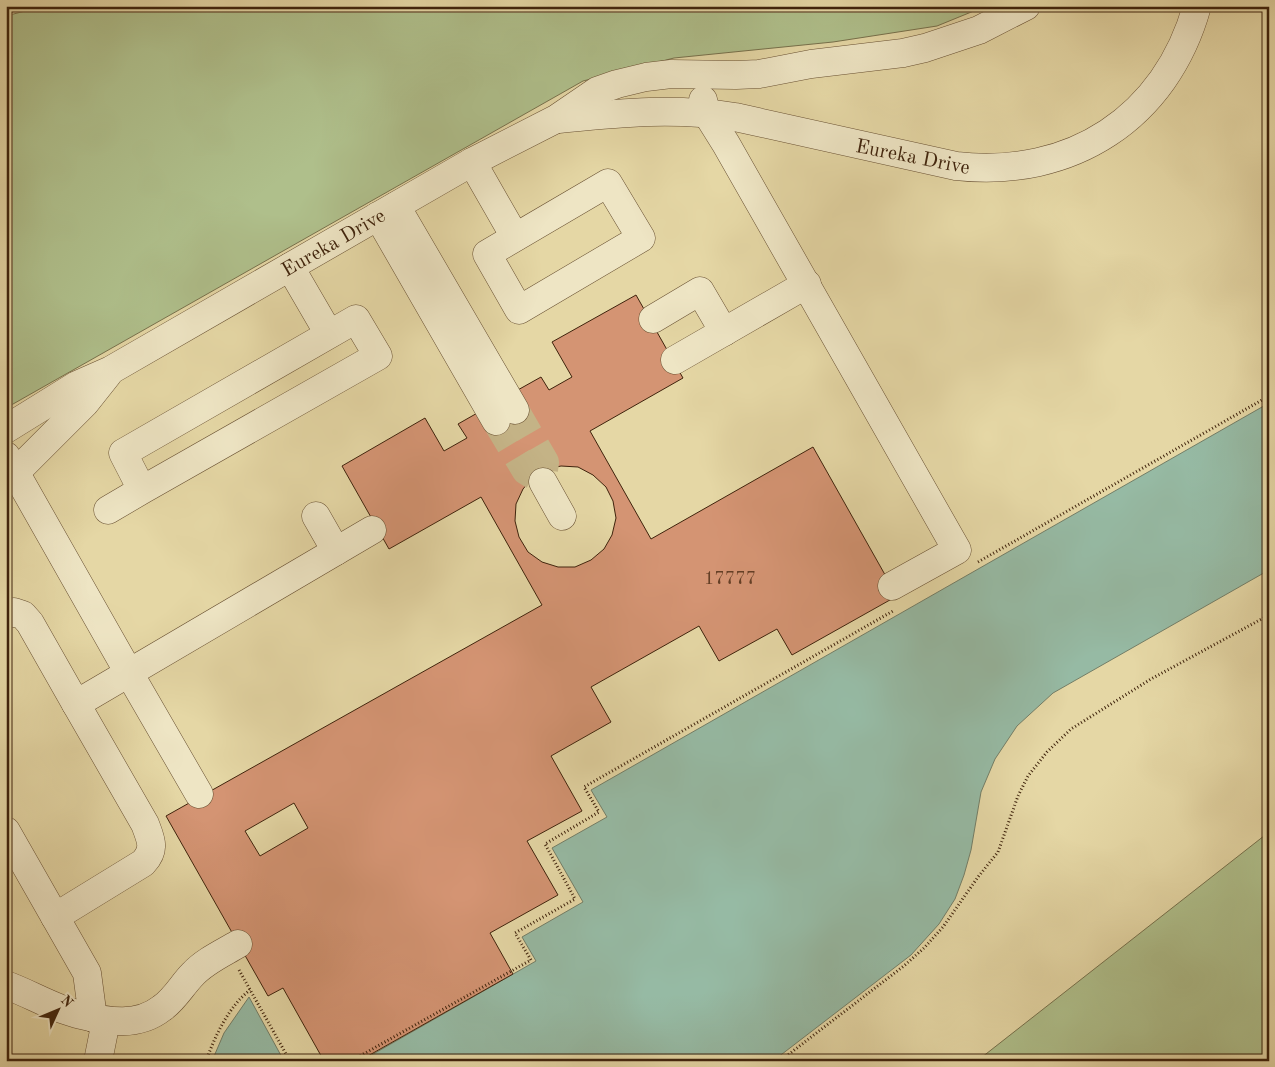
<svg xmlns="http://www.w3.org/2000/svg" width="1275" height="1067" font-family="'Old Standard TT',serif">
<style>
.green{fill:#afbf8b;stroke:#77714c}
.water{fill:#96baa4;stroke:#737e67}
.building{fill:#d49473;stroke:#3f230c;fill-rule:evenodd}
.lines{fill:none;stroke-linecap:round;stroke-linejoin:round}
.minor-tunnel{stroke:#c4b386;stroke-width:28;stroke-dasharray:28 14;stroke-linecap:butt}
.minor-casing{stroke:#685032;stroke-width:29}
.path{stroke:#3f230c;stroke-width:3;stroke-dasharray:1 2.5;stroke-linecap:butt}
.minor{stroke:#eee5c4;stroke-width:28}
.labels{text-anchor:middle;stroke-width:5;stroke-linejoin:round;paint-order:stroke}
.number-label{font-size:18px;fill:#643f26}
.street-label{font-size:20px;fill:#3f230c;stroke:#eee5c4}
</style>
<rect width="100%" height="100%" fill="#e5d7a5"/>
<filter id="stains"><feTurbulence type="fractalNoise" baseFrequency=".004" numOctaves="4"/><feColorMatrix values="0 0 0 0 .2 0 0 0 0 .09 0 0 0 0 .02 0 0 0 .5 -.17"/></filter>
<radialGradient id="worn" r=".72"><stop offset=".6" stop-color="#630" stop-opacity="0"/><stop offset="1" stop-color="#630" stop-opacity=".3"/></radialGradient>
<g class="green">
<path d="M44 6H986L937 26 833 42 674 58 583 81 6 408V16Z"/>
<path d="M1269 832V1061H977Z"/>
</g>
<g class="water">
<path d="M1269 403V570L1053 693 1017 726 995 759 981 792 971 850 964 875 955 899 939 924 911 955 773 1061H361L536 961 522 937 583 902 552 848 607 817 591 790Z"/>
<path d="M249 997 284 1061H212L224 1033Z"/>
</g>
<path class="building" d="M636 295 683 378 590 431 651 539 813 447 897 596 792 655 777 629 719 661 699 626 591 687 611 722 551 756 582 811 527 841 558 895 490 933 513 974 359 1061H324L283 988 268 996 166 816 542 605 481 497 389 549 342 466 425 418 444 451 467 438 458 424 516 391 541 377 549 390 572 377 552 342ZM561 466 578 467 593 475 606 487 613 501 616 518 612 535 604 549 591 560 575 567H558L542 562 528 552 519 537 515 521 516 504 523 489 534 476 544 470ZM294 803 308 828 260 856 245 831Z"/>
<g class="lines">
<g class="minor-tunnel">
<path d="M515 410 545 462 544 470"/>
<path d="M496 421 526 471 534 476"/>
</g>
<g class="minor-casing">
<g id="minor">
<path d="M703 100 706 112 726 144 957 550 892 586"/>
<path d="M558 119C619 113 673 107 735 117L956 166C1071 179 1166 118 1197 6"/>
<path d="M472 162 515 237"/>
<path d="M608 183 641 238 519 310 487 254Z"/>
<path d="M396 206 515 410"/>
<path d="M378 216 496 421"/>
<path d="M290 267 329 334"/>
<path d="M653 319 700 291 724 332"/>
<path d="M675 360 807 284"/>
<path d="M6 429 77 385 111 370 472 162 556 119 597 91 617 84 646 77 671 74 736 75 759 74 811 64 903 53 925 48 979 30 1026 6"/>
<path d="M6 456 129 673 199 794"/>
<path d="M6 482 85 403 108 374"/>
<path d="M543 482 562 516"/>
<path d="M108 510 142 490 378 356 356 319 123 453 142 490"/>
<path d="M316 516 336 551"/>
<path d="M6 615 14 612 23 615 30 623 76 704 372 530"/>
<path d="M6 831 87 973 93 1018"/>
<path d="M55 917 143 863C156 849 151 840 145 824L76 704"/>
<path d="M6 985C25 992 41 1001 59 1008 66 1011 74 1013 81 1015 109 1022 138 1027 162 1008 175 999 182 985 193 974 205 961 223 953 238 944"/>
<path d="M98 1061 106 1021"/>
</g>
</g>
<g class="path">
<path d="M6 12 27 6"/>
<path d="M978 562 1269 396"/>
<path d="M239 970 290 1061"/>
<path d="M206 1061C215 1036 229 1006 250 990"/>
<path d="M351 1061 531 960 515 933 575 899 545 844 599 812 584 787 893 611"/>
<path d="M780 1061 905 965 924 948 943 927 978 877 998 852 1018 796 1028 776 1047 752 1071 729 1151 679 1269 615"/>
</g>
<use href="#minor" class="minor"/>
</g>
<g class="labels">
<g class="number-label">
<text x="730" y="584">17777</text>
</g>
<g class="street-label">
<text transform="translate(913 156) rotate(11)" y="7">Eureka Drive</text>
<text transform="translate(333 242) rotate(-30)" y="7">Eureka Drive</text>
</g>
</g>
<rect width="1275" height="1067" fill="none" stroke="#e5d7a5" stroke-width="25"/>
<rect x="8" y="8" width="1260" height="1052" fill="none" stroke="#3f230c" stroke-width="2.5"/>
<rect x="12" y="12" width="1250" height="1042" fill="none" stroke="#3f230c"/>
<g transform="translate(58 1010) rotate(46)" stroke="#eee5c4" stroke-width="4" paint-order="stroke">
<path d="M0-4L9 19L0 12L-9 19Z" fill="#3f230c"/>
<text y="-8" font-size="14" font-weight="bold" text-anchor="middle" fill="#3f230c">N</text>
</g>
<rect width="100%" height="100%" filter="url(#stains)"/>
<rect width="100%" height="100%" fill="url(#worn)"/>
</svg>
